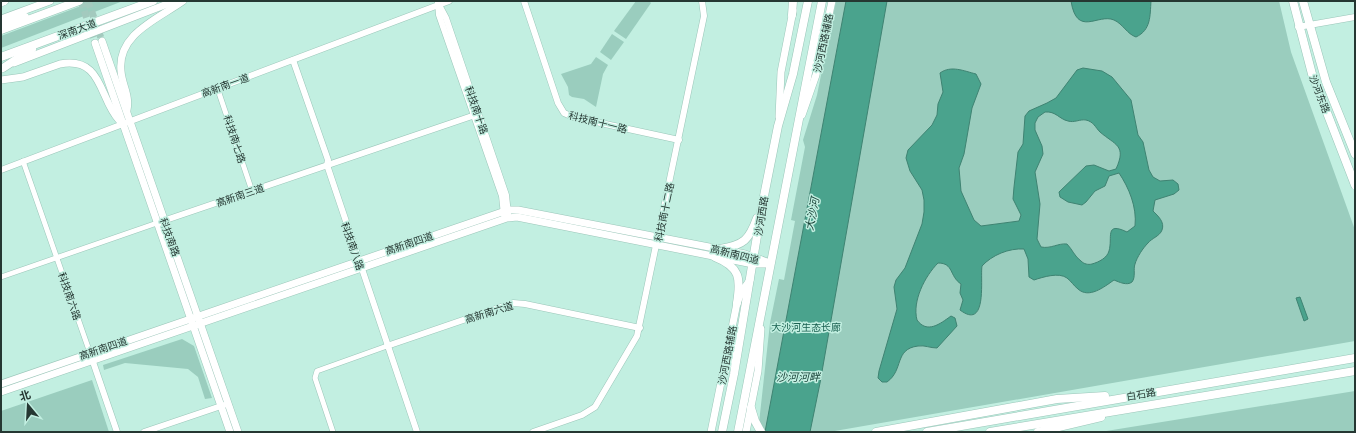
<svg xmlns="http://www.w3.org/2000/svg" width="1356" height="433" font-family="'DejaVu Sans','Noto Sans SC',sans-serif">
<style>
.green{fill:#9acdbe}
.water{fill:#4aa38d;stroke:#3f8372;fill-rule:evenodd}
.lines{fill:none;stroke-linecap:round;stroke-linejoin:round}
.secondary-tunnel{stroke:#a3cabe;stroke-width:7;stroke-dasharray:7 3.5;stroke-linecap:butt}
.minor-casing{stroke:#9bc6b9;stroke-width:6}
.tertiary-casing{stroke:#9bc6b9;stroke-width:7}
.secondary-casing{stroke:#9bc6b9;stroke-width:8}
.primary-casing{stroke:#9bc6b9;stroke-width:9}
.minor{stroke:#fff;stroke-width:5}
.tertiary{stroke:#fff;stroke-width:6}
.secondary{stroke:#fff;stroke-width:7}
.primary{stroke:#fff;stroke-width:8}
.labels{text-anchor:middle;stroke-width:3;stroke-linejoin:round;paint-order:stroke}
.street-label{font-size:10px;fill:#253732;stroke:#c2efe1}
.park-label{font-size:10px;fill:#185f4f;stroke:#c2efe1}
.water-label{font-size:11px;font-style:italic;fill:#184137;stroke:#c2efe1}
</style>
<rect width="100%" height="100%" fill="#c2efe1"/>
<g class="green">
<path d="M94 1H123L1 48V36Z"/>
<path d="M636 1H649L651 3 626 39 614 31Z"/>
<path d="M836 1H1279L1291 52 1355 230V341L829 432H758L770 323 779 279 784 280 795 221 791 220 805 147 803 140 817 95Z"/>
<path d="M612 34 624 42 611 60 600 52Z"/>
<path d="M596 57 608 65 603 74 596 107 584 99 572 97 569 95 568 87 561 74 591 64Z"/>
<path d="M182 339 194 346 212 398 205 399 198 377 188 369 125 363 104 370 103 365Z"/>
<path d="M92 380 109 432H1V411Z"/>
<path d="M1355 391V432H1100Z"/>
</g>
<g class="water">
<path d="M846 1H887L820 383 810 432H765Z"/>
<path d="M1071 1H1151C1150 16 1151 30 1136 37 1127 34 1123 24 1114 20 1098 13 1077 38 1071 1Z"/>
<path d="M1083 68 1102 71 1112 77 1131 100 1138 135 1143 142 1149 170 1153 177 1160 181 1173 180 1178 184 1179 190 1174 194 1155 200 1153 211C1158 216 1165 222 1162 230 1160 236 1152 238 1148 243 1143 248 1137 257 1135 264 1133 269 1136 277 1132 282 1127 286 1119 282 1114 280 1104 287 1089 299 1078 289 1074 286 1071 281 1067 278 1059 272 1043 277 1034 280L1029 277 1028 259 1024 249C1009 248 992 255 982 266 980 278 988 331 960 310L963 300 960 293 961 284C949 276 954 263 938 263 925 276 912 301 917 320 927 334 940 324 951 316L955 318 957 326 937 348C930 348 925 345 918 346 894 349 904 370 887 382H882L878 378 879 371 897 309 894 287 896 280 905 268 922 224 924 212V200L922 190 910 171 906 158 908 150 932 125 937 115 938 104 943 92 940 73C951 65 964 71 976 74L981 84 972 108 964 154 959 168 961 191 974 220 981 226 1019 221 1021 215 1013 199 1014 187 1018 152 1023 144 1025 116 1029 111 1047 103 1056 98 1077 70ZM1045 112C1056 111 1059 119 1068 121 1074 123 1080 119 1086 120 1094 122 1095 127 1100 132 1115 145 1127 145 1116 169L1109 171 1094 165 1086 166 1059 192 1060 197 1068 202 1082 205 1086 202 1095 191 1105 186 1109 176 1119 173C1129 188 1137 207 1135 226L1127 232C1104 221 1113 238 1109 251 1107 258 1099 262 1092 264 1088 265 1084 264 1081 261 1075 257 1072 249 1067 244 1058 243 1051 249 1041 247L1037 239 1040 204 1035 172 1043 154 1042 146 1035 130V123L1038 117Z"/>
<path d="M1300 297 1308 319 1304 321 1296 298Z"/>
</g>
<g class="lines">
<g class="secondary-tunnel">
<path d="M81 1 95 43"/>
<path d="M88 1 102 41"/>
</g>
<g class="minor-casing">
<g id="minor">
<path d="M217 87 252 191"/>
<path d="M23 161 90 353"/>
<path d="M1 277 157 223"/>
<path d="M333 432 315 378 317 371 387 346"/>
</g>
</g>
<g class="tertiary-casing">
<g id="tertiary">
<path d="M524 1 558 103 564 113 573 117 679 140"/>
<path d="M438 3 439 15 502 196 504 215"/>
<path d="M439 5 446 18 506 195 508 214"/>
<path d="M1298 27 1355 17"/>
<path d="M293 60 328 160 327 165 417 432"/>
<path d="M1 170 449 1"/>
<path d="M157 223 478 114"/>
<path d="M387 346 513 303 525 304 640 328"/>
<path d="M91 356 117 432"/>
<path d="M144 432 224 405"/>
<path d="M533 432 582 415 595 407 637 336 704 16 702 1"/>
</g>
</g>
<g class="secondary-casing">
<g id="secondary">
<path d="M1 3 5 1"/>
<path d="M1 19 50 1"/>
<path d="M102 41 238 432"/>
<path d="M95 43 230 432"/>
<path d="M14 63 175 1"/>
<path d="M1 80 23 77 60 64C103 56 99 99 119 120"/>
<path d="M127 110C130 95 122 85 121 71 117 34 158 19 183 1"/>
<path d="M802 115 816 75 832 1"/>
<path d="M779 117 781 72 793 11"/>
<path d="M1 384 508 210H518L745 254 770 263"/>
<path d="M1 392 507 218 517 217 753 264H768"/>
<path d="M711 432 737 303 742 291 750 280"/>
<path d="M746 432 758 371 761 329"/>
</g>
</g>
<g class="primary-casing">
<g id="primary">
<path d="M1293 1 1312 74 1355 185"/>
<path d="M1303 1 1326 82 1355 154"/>
<path d="M792 15 793 1"/>
<path d="M1 23 25 17"/>
<path d="M1 30 79 1"/>
<path d="M1 57 153 1"/>
<path d="M3 68 32 49"/>
<path d="M720 249C744 245 749 240 757 218"/>
<path d="M715 257C740 267 741 278 737 303"/>
<path d="M723 375 736 346"/>
<path d="M751 408 755 421 761 432"/>
<path d="M722 432 734 374 762 206 778 126 793 74 808 1"/>
<path d="M738 432 822 1"/>
<path d="M876 432 1057 399 1105 396"/>
<path d="M927 432 1355 358"/>
<path d="M990 432 1355 371"/>
<path d="M1038 432 1101 417"/>
</g>
</g>
<use href="#minor" class="minor"/>
<use href="#tertiary" class="tertiary"/>
<use href="#secondary" class="secondary"/>
<use href="#primary" class="primary"/>
</g>
<g class="labels">
<g class="street-label">
<text transform="translate(77 29) rotate(-20)" y="4">深南大道</text>
<text transform="translate(823 43) rotate(-78)" y="4">沙河西路辅路</text>
<text transform="translate(225 85) rotate(-20)" y="4">高新南一道</text>
<text transform="translate(1320 94) rotate(69)" y="4">沙河东路</text>
<text transform="translate(477 110) rotate(71)" y="4">科技南十路</text>
<text transform="translate(598 122) rotate(14)" y="4">科技南十一路</text>
<text transform="translate(235 139) rotate(72)" y="4">科技南七路</text>
<text transform="translate(240 195) rotate(-19)" y="4">高新南三道</text>
<text transform="translate(664 212) rotate(-78)" y="4">科技南十二路</text>
<text transform="translate(761 216) rotate(-81)" y="4">沙河西路</text>
<text transform="translate(170 237) rotate(70)" y="4">科技南路</text>
<text transform="translate(409 243) rotate(-19)" y="4">高新南四道</text>
<text transform="translate(353 246) rotate(71)" y="4">科技南八路</text>
<text transform="translate(735 254) rotate(14)" y="4">高新南四道</text>
<text transform="translate(70 296) rotate(71)" y="4">科技南六路</text>
<text transform="translate(489 312) rotate(-17)" y="4">高新南六道</text>
<text transform="translate(103 348) rotate(-19)" y="4">高新南四道</text>
<text transform="translate(727 355) rotate(-79)" y="4">沙河西路辅路</text>
<text transform="translate(1141 394) rotate(-10)" y="4">白石路</text>
</g>
<g class="park-label">
<text x="806" y="331">大沙河生态长廊</text>
</g>
<g class="water-label">
<text transform="translate(812 214) rotate(-79)" y="4">大沙河</text>
<text x="798" y="381">沙河河畔</text>
</g>
</g>
<rect width="1356" height="433" fill="none" stroke="#253732" stroke-width="4"/>
<g transform="translate(28 405) rotate(342)" stroke="#c2efe1" stroke-width="3" paint-order="stroke">
<path d="M0-3L7 15L0 10L-7 15Z" fill="#253732"/>
<text y="-6" font-size="11" font-weight="bold" text-anchor="middle" fill="#253732">北</text>
</g>
</svg>
